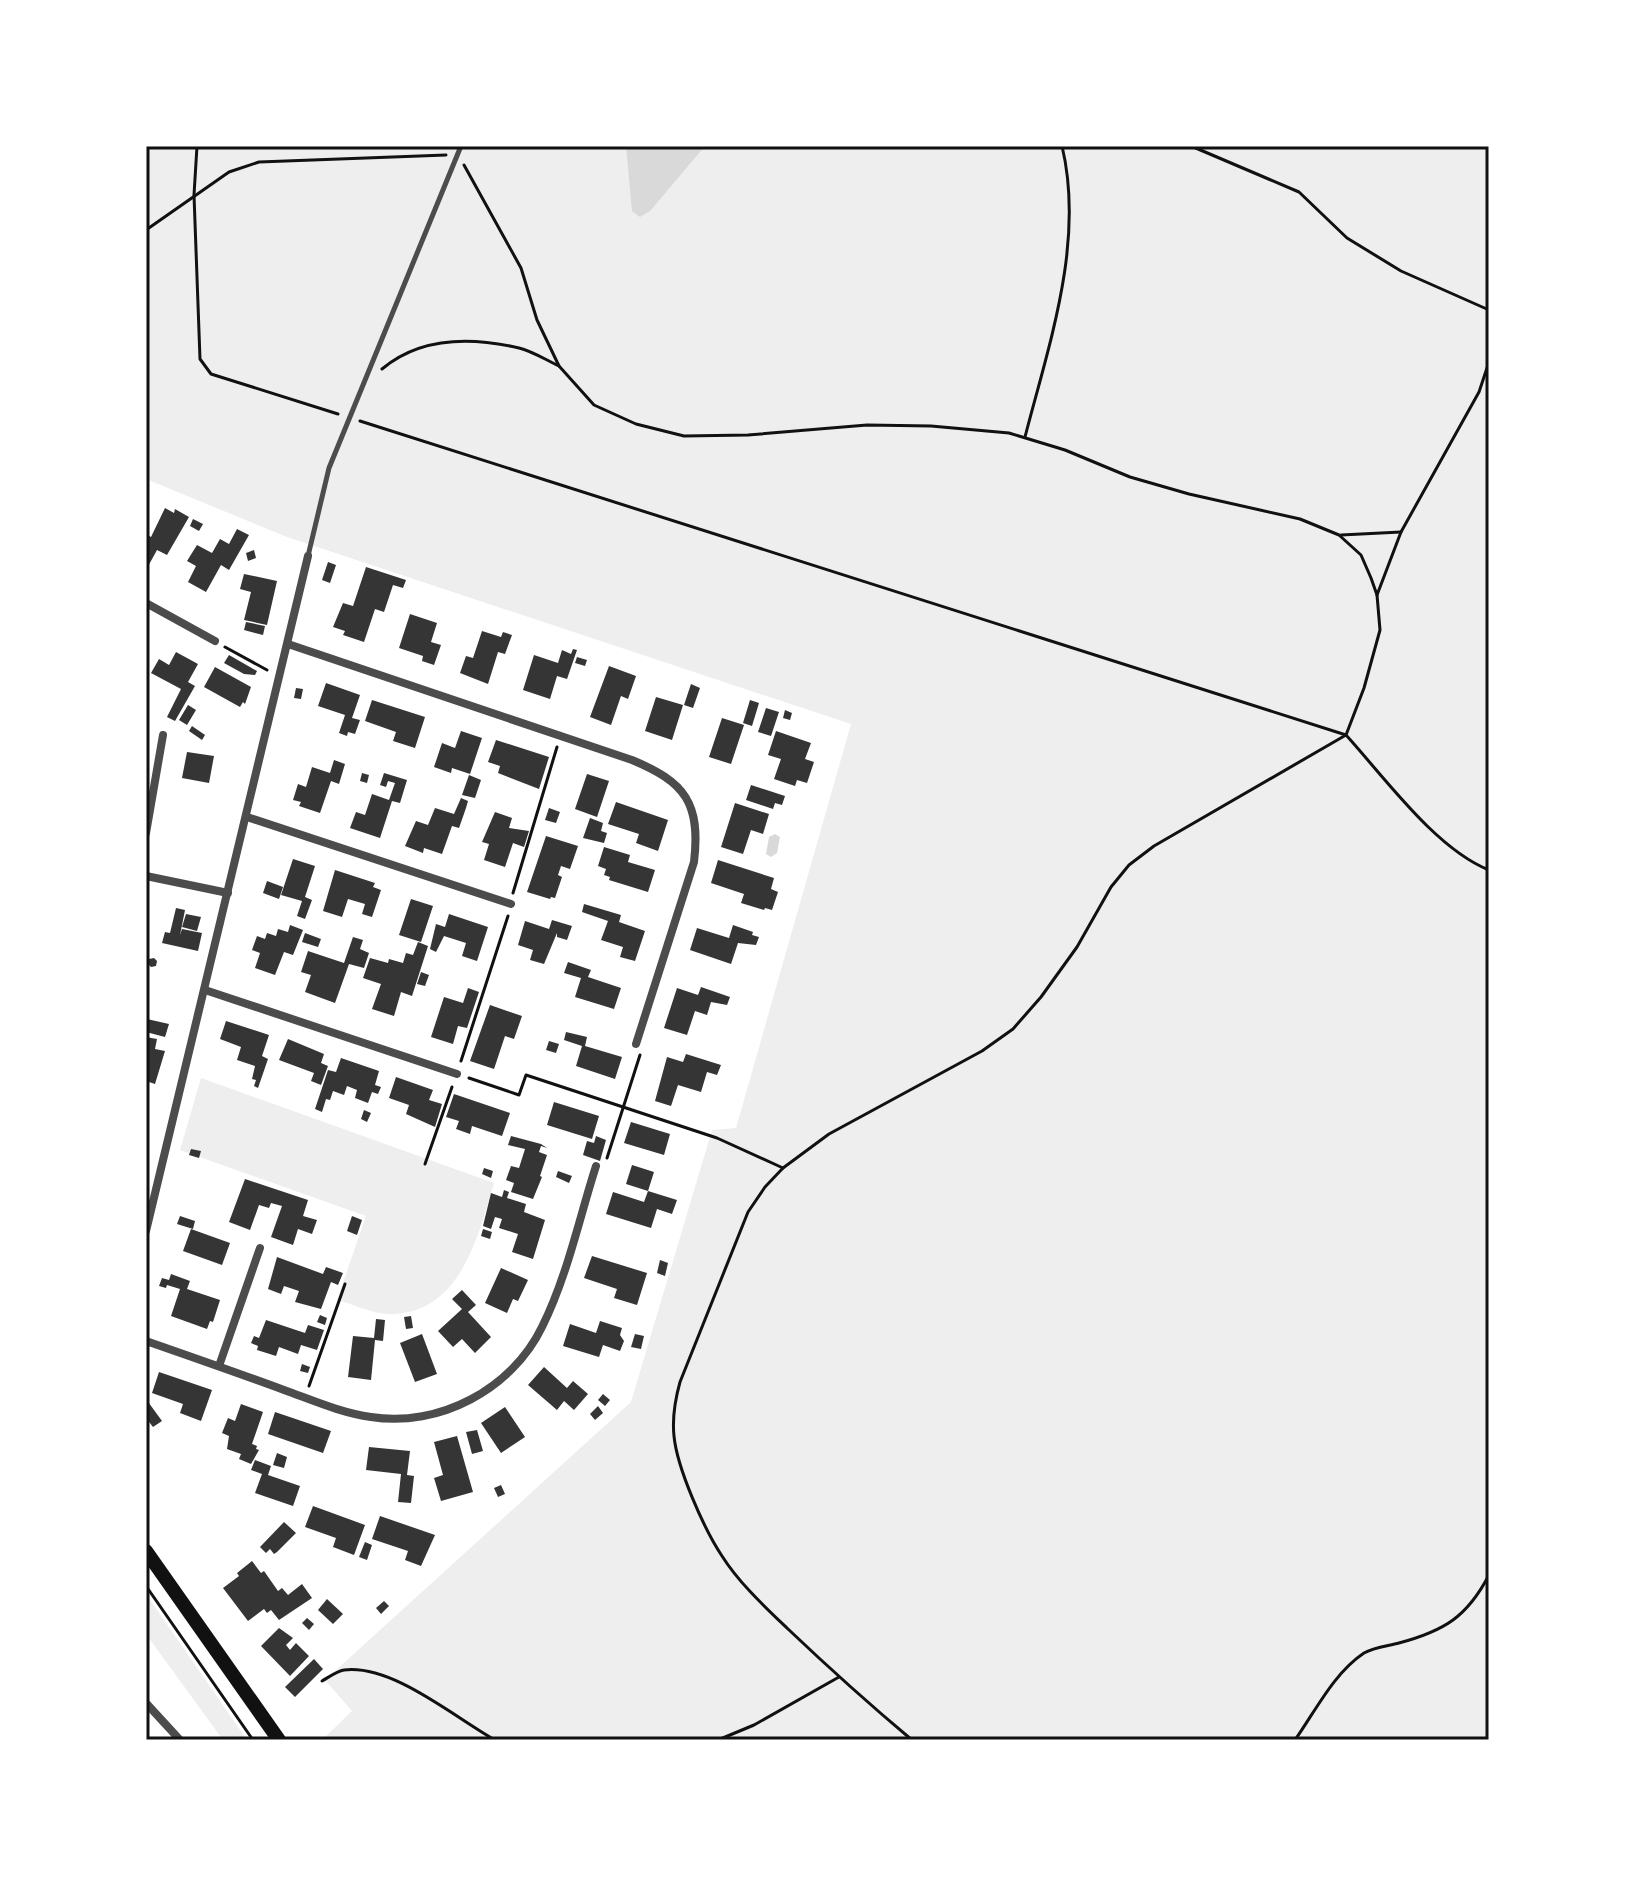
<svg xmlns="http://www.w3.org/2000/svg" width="1635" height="1886" font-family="Bitter,serif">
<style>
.green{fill:#eee}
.water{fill:#d9d9d9}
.building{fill:#353535}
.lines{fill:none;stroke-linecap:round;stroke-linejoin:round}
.path{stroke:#111;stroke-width:3}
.service{stroke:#4c4c4c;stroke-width:5}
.minor{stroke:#4c4c4c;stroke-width:8}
.secondary{stroke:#111;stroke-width:14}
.neatline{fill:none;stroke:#111;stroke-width:3}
</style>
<rect width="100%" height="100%" fill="#fff"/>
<g class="green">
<path d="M146 146H1489V1740H322L352 1711 325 1680 631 1402 712 1130 736 1128 851 724 287 537 146 479Z"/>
<path d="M201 1078 494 1183C478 1236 461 1313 391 1314 375 1315 353 1304 337 1300L366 1216 180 1150Z"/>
<path d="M146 1594 247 1740H223L146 1634Z"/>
</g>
<g class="water">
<path d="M626 146H705L650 211 640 217 632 211Z"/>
<path d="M775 834 780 837 777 853 771 857 766 854 769 837Z"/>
</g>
<g class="building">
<path d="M165 508 174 513 175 509 189 517 167 555 157 550 146 570V534L151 537Z"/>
<path d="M193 519 203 524 199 531 190 526Z"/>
<path d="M237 529 249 535 229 570 221 565 206 592 188 582 196 566 187 561 197 545 212 553 220 539 229 544Z"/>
<path d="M254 550 256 558 248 561 246 553Z"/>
<path d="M328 562 336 565 330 583 322 580Z"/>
<path d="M366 567 406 580 403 588 393 585 384 612 375 609 364 642 343 635 345 631 333 627 343 603 353 606Z"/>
<path d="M244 574 277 581 267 625 244 620 251 592 240 589Z"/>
<path d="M410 614 437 623 431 642 441 645 434 665 422 661 423 656 399 648Z"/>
<path d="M246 622 265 626 263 635 244 630Z"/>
<path d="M482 631 501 637 503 632 512 635 505 654 498 652 488 684 460 673 466 656 473 658Z"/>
<path d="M573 649 577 650 567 679 557 676 550 699 523 690 534 655 558 663 562 650 571 654Z"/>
<path d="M176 652 198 664 188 682 195 686 175 721 167 717 181 689 151 673 159 659 169 665Z"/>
<path d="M229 655 257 671 255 675 244 674 224 663Z"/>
<path d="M577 657 587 660 585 666 575 663Z"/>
<path d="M609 666 636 676 628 699 621 696 611 725 590 717Z"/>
<path d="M215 667 251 687 245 704 243 702 240 707 204 687Z"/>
<path d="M326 683 360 695 352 718 360 720 355 734 348 732 347 736 339 733 345 715 318 706Z"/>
<path d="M691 684 700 688 693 708 684 705Z"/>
<path d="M296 688 303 689 301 699 294 698Z"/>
<path d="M656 697 683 705 672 740 645 731Z"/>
<path d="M372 700 425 717 415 748 393 741 396 732 365 721Z"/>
<path d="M750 700 759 703 752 726 743 723Z"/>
<path d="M188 705 196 710 187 725 179 720Z"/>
<path d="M766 708 779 712 771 736 758 732Z"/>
<path d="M785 710 792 713 790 720 783 718Z"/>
<path d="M722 718 744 725 731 764 709 757Z"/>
<path d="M192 726 205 735 202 740 189 731Z"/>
<path d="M461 731 482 738 470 774 452 768 451 773 434 767 442 743 455 748Z"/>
<path d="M776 731 811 743 805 759 814 762 807 783 797 780 795 786 774 779 781 759 768 755Z"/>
<path d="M496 740 549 757 539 789 498 773 500 766 488 762Z"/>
<path d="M187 752 214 756 209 783 182 778Z"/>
<path d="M334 760 345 764 339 784 331 781 320 813 299 806 301 802 293 800 298 784 306 787 312 767 330 773Z"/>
<path d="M362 773 369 775 367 783 360 781Z"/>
<path d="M384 773 407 780 400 803 392 801 380 838 350 828 356 812 365 815 372 794 389 800 395 783 388 781 386 787 380 785Z"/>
<path d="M587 774 609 781 597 817 575 809Z"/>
<path d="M469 775 481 780 475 798 462 795Z"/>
<path d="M751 785 785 796 782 805 775 803 773 809 746 800Z"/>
<path d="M461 798 468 801 466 808 459 828 452 826 442 854 424 848 423 853 405 846 416 821 428 825 435 808 454 814Z"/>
<path d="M616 802 668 820 658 851 636 843 639 834 608 824Z"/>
<path d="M735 803 769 814 763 834 751 830 743 854 721 847Z"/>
<path d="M549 808 560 812 556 823 545 820Z"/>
<path d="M495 812 512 818 509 828 529 831 524 847 513 843 505 867 484 860 489 844 482 842Z"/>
<path d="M590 818 603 823 601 831 607 833 604 843 583 838Z"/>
<path d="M546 836 578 846 570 869 561 866 558 875 562 877 555 898 551 897 550 899 527 892Z"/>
<path d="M604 847 630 855 628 862 655 870 648 892 609 880 610 877 604 875 606 869 598 866Z"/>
<path d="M293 859 315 866 305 897 312 900 305 919 297 916 302 901 281 895Z"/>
<path d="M718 860 774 878 771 889 778 892 772 910 765 908 764 910 741 903 744 894 711 883Z"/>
<path d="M335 870 375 883 373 887 381 890 372 917 362 914 365 904 348 899 342 917 323 911Z"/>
<path d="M267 881 283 887 279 899 263 893Z"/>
<path d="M411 899 433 906 421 942 399 935Z"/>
<path d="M584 904 621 915 619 922 645 931 635 961 620 957 623 947 601 940 608 921 582 912Z"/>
<path d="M176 908 185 910 180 935 182 929 202 933 198 951 162 943 165 932 170 933Z"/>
<path d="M186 914 201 917 197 931 182 927Z"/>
<path d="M449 914 488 927 477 961 462 956 466 943 444 936 436 952 430 949 436 924 445 927Z"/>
<path d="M552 920 572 926 567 940 557 937V933L544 964 530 960 533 950 518 945 525 921 549 929Z"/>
<path d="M290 925 303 930 293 955 284 952 275 975 255 968 260 953 252 950 257 936 265 939 267 933 276 936 278 929 288 932Z"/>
<path d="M733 925 753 932 752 935 759 937 756 945 738 943 731 964 690 950 697 928 729 938Z"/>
<path d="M305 933 321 939 318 947 302 942Z"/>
<path d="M353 937 363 940 360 949 369 953 364 968 349 964 335 1003 305 992 311 975 301 972 308 951 344 963Z"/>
<path d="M418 942 428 946 412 996 401 992 394 1016 372 1009 381 984 363 978 370 958 388 963 389 959 403 963 406 953 413 955Z"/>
<path d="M154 958 157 961 156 966 151 967 147 963 149 959Z"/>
<path d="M568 962 591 970 588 977 621 988 614 1009 575 997 581 978 564 973Z"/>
<path d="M421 972 429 975 425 986 417 984Z"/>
<path d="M701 987 730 997 727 1005 711 1002 707 1015 695 1011 687 1035 664 1028 677 988 698 995Z"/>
<path d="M468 988 479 992 467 1028 458 1026 453 1044 431 1037 444 997 463 1003Z"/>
<path d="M490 1005 522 1016 514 1039 505 1036 494 1069 470 1061Z"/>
<path d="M147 1019 169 1024 165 1037 146 1032Z"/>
<path d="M226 1021 269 1035 262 1056 268 1059 258 1088 254 1086 256 1080 252 1079 255 1066 237 1060 241 1047 220 1039Z"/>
<path d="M566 1032 587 1037 585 1046 622 1057 615 1079 576 1066 582 1046 564 1040Z"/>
<path d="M146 1037 157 1039 155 1049 165 1051 155 1084 146 1081Z"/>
<path d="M288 1039 324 1054 321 1063 328 1066 321 1085 311 1081 314 1073 279 1060Z"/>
<path d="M549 1041 559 1044 556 1053 546 1050Z"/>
<path d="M686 1054 721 1065 717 1075 707 1072 701 1092 678 1085 671 1106 655 1101 667 1057 683 1062Z"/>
<path d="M341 1058 379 1071 375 1085 381 1087 378 1094 372 1092 368 1103 355 1098 357 1090 347 1086 344 1095 333 1091 330 1100 326 1099 322 1112 315 1109 328 1070 336 1072Z"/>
<path d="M396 1077 433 1090 429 1100 442 1104 435 1127 406 1114 409 1105 389 1098Z"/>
<path d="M454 1094 510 1113 502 1136 472 1126 470 1134 456 1129 459 1121 446 1117Z"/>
<path d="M554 1102 599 1116 592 1139 547 1125Z"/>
<path d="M364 1110 371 1113 367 1122 361 1119Z"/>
<path d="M631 1122 670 1134 664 1155 624 1143Z"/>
<path d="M511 1136 541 1144 547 1148 541 1146 539 1152 547 1155 540 1176 542 1177 533 1199 511 1192 514 1183 506 1180 511 1166 519 1168 525 1149 508 1145Z"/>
<path d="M596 1136 606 1140 600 1161 583 1155 587 1141 594 1143Z"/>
<path d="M191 1149 201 1151 199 1158 189 1155Z"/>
<path d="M632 1165 654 1172 648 1191 677 1200 672 1214 657 1209 651 1228 606 1214 613 1192 644 1202 648 1191 626 1184Z"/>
<path d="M484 1168 493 1171 491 1178 482 1174Z"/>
<path d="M558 1171 572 1176 569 1183 556 1177Z"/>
<path d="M245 1179 308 1200 303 1216 317 1220 312 1234 298 1229 293 1245 271 1237 282 1206 271 1203 269 1208 259 1205 250 1230 229 1222Z"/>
<path d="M504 1190 509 1192 507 1198 526 1204 524 1212 545 1220 533 1259 512 1252 518 1234 499 1228 502 1219 495 1217 491 1229 483 1226 491 1193 502 1197Z"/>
<path d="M180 1216 195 1221 193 1229 177 1224Z"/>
<path d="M352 1216 362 1220 357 1235 347 1231Z"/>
<path d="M191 1229 230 1243 222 1265 183 1251Z"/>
<path d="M483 1229 492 1232 490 1239 481 1236Z"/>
<path d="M592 1256 647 1273 637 1305 614 1298 617 1289 584 1278Z"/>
<path d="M277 1257 323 1274 326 1267 343 1273 338 1285 331 1282 321 1309 295 1302 299 1291 284 1286 281 1294 268 1289Z"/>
<path d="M660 1260 668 1263 665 1276 657 1273Z"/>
<path d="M501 1268 528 1280 518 1301 513 1299 507 1313 485 1303Z"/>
<path d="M171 1274 190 1281 187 1289 220 1300 213 1322 210 1321 207 1329 171 1316 180 1289 167 1285 166 1288 159 1286 162 1278 169 1280Z"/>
<path d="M462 1290 476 1305 468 1312 491 1337 475 1353 462 1339 453 1347 438 1331 462 1309 452 1299Z"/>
<path d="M320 1315 327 1318 325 1325 317 1322Z"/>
<path d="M411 1316 413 1328 406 1329 404 1317Z"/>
<path d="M376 1319 385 1320 383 1341 375 1340 371 1380 348 1377 353 1336 374 1338Z"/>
<path d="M266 1320 305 1333 308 1325 324 1330 317 1350 301 1345 298 1354 279 1347 276 1356 257 1350 258 1346 251 1343 254 1336 259 1338Z"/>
<path d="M600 1321 622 1328 620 1335 624 1341 620 1351 603 1345 599 1357 563 1346 570 1324 596 1333Z"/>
<path d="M422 1334 437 1374 415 1382 400 1343Z"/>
<path d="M635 1334 644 1336 641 1349 631 1347Z"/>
<path d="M302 1364 310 1367 308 1373 300 1371Z"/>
<path d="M544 1367 567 1388 573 1381 588 1394 574 1410 564 1401 557 1410 528 1385Z"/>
<path d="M159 1372 212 1390 201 1421 180 1413 183 1404 152 1393Z"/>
<path d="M603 1394 610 1400 605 1406 598 1400Z"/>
<path d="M146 1399 162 1421 153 1427 146 1418Z"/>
<path d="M241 1404 263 1412 252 1444 257 1446 256 1449 259 1450 251 1464 239 1459 241 1454 227 1449 229 1436 222 1433 228 1418 235 1421Z"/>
<path d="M598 1406 603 1413 595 1420 590 1414Z"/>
<path d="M505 1407 525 1437 501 1453 481 1423Z"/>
<path d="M275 1412 331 1431 323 1453 268 1434Z"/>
<path d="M477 1430 483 1451 472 1454 466 1432Z"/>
<path d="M457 1436 473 1492 441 1501 434 1478 443 1475 434 1442Z"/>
<path d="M369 1447 410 1451 407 1475 414 1476 411 1503 398 1502 401 1474 366 1470Z"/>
<path d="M277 1453 287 1457 284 1468 273 1465Z"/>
<path d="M255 1460 271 1466 268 1475 300 1486 293 1506 255 1493 262 1474 251 1470Z"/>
<path d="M501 1485 505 1494 498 1497 494 1488Z"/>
<path d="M313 1506 365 1525 354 1555 333 1547 336 1538 305 1527Z"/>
<path d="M380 1516 435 1535 421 1566 405 1560 408 1551 372 1539Z"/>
<path d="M284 1522 296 1533 277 1552 274 1554 270 1549 266 1553 260 1547Z"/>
<path d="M365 1542 372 1545 367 1560 359 1557Z"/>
<path d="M252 1561 261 1573 264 1571 278 1591 282 1588 288 1595 302 1584 312 1598 279 1620 271 1610 267 1613 264 1609 248 1621 223 1588 239 1576 237 1573Z"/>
<path d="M327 1599 343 1614 333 1624 318 1610Z"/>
<path d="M384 1601 389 1606 381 1614 376 1608Z"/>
<path d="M307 1618 314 1624 309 1630 302 1623Z"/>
<path d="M279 1628 293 1638 286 1645 290 1650 296 1643 309 1656 290 1676 261 1646Z"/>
<path d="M314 1659 323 1669 295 1697 285 1687Z"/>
</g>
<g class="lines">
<g class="path">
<path d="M197 146 194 195 200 359 211 374 338 414"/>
<path d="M1191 146 1299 192 1347 238 1401 271 1489 310"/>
<path d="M146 230 229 172 259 162 446 155"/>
<path d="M382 369C420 337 472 337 519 348 532 351 546 360 559 366"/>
<path d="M360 421 1346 735 1364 688 1380 630 1377 595 1371 578 1361 555 1339 535 1300 519 1189 494 1130 477 1065 450 1009 433 931 426 867 425 748 435 684 436 636 424 594 405 559 366 537 320 521 268 464 165"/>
<path d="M1025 437C1049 344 1085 242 1062 146"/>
<path d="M1341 535 1401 532"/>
<path d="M1377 595 1401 532 1479 392 1489 362"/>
<path d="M225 647 267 670"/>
<path d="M513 893 557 747"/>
<path d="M461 1061 508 916"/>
<path d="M469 1078 519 1095 526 1075 717 1138 783 1168"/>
<path d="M607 1158 640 1055"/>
<path d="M425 1164 452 1087"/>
<path d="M309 1386 345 1284"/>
<path d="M146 1586 253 1740"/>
<path d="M322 1681C329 1677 337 1671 344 1670 392 1664 454 1717 495 1740"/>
<path d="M718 1740 754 1725 839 1677"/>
<path d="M912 1740C869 1704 828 1667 788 1629 765 1607 739 1583 722 1556 704 1529 677 1468 674 1436 672 1417 675 1400 680 1382L748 1212 765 1187 783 1168 829 1134 982 1051 1013 1029 1041 997 1077 947 1111 887 1129 865 1154 846 1346 735C1385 778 1436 849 1489 870"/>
<path d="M1295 1740C1316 1710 1334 1673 1364 1653 1374 1647 1388 1646 1399 1643 1444 1631 1467 1617 1489 1575"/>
</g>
<path class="service" d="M308 556 329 468 461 146"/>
<g class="minor">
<path d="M146 603 215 641"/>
<path d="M288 644 632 760C685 782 701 803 694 862L636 1044"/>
<path d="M247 817 511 904"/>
<path d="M146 833 163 735"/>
<path d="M146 876 228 893"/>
<path d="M205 990 457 1074"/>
<path d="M146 1231 308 556"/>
<path d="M146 1341C192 1357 238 1373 284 1390 312 1400 341 1413 371 1417 439 1428 512 1389 542 1327 567 1277 579 1219 596 1166"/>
<path d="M219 1366 260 1248"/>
<path d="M146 1703 180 1740"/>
</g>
<path class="secondary" d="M146 1551 279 1740"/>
</g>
<rect width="1635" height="1886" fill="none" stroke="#ffffff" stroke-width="296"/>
<rect x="148" y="148" width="1339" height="1590" class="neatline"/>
</svg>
